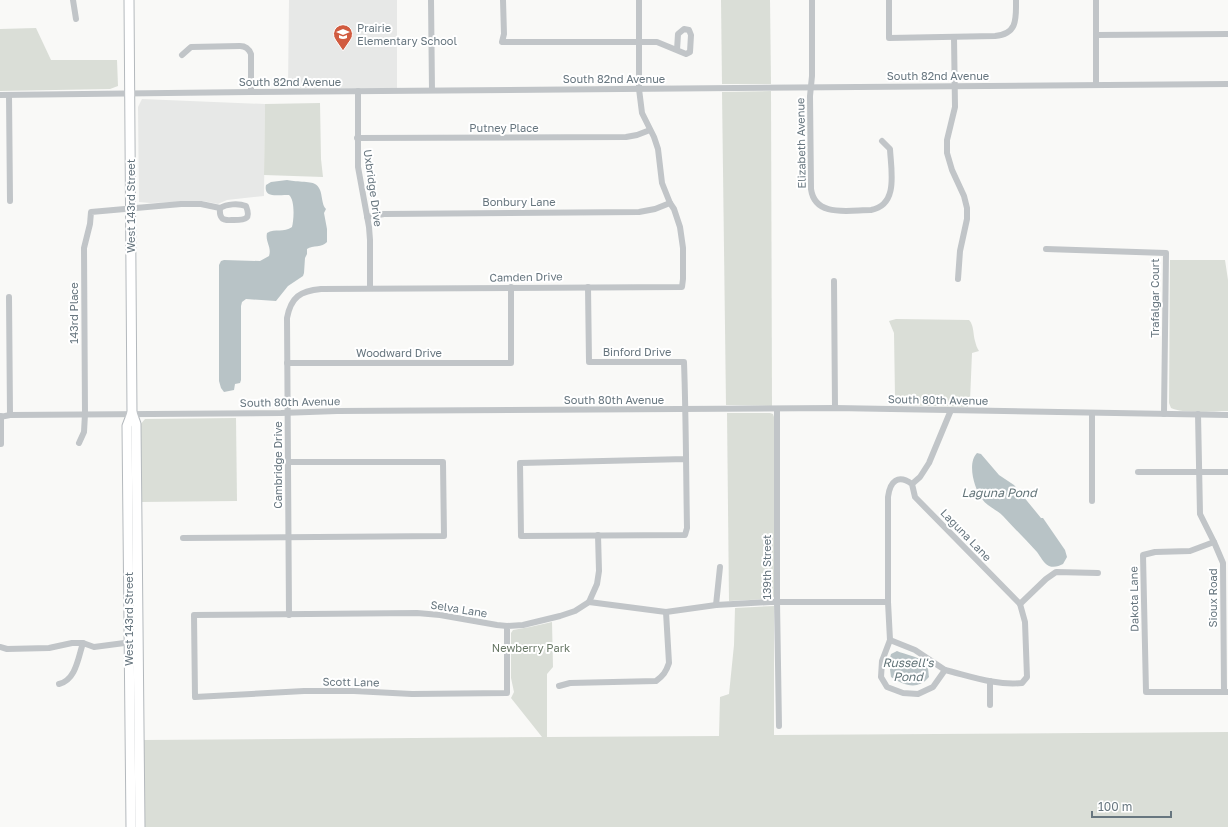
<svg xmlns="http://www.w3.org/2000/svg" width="1228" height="827" font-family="'Golos Text',sans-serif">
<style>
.built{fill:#e7e8e7}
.green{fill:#daded7}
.water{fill:#b8c3c6}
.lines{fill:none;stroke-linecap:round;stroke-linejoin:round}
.secondary-casing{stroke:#b4b9bd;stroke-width:11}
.street{stroke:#c1c5c8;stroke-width:6}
.secondary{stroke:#fff;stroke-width:9}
.labels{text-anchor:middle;stroke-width:4;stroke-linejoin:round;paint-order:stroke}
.poi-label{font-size:11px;fill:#67767f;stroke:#fff;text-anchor:start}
.street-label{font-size:11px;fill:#67767f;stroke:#fff}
.park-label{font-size:11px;fill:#697866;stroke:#fff}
.water-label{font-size:12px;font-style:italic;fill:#627478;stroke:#fff}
</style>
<rect width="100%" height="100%" fill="#f9f9f7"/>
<g class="built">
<path d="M289 0H397V88L288 89Z"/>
<path d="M142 99 265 104 264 196 227 200 218 204 203 201 150 203 139 202 138 107Z"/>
</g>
<g class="green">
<path d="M721 0H770L771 84H722Z"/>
<path d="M36 28 51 60H117L118 86 110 89 0 91V29Z"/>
<path d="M771 91 772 406 726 405 722 92Z"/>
<path d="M320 103 321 159 323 177 264 175 265 104Z"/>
<path d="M1170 260H1225L1228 280V411C1213 411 1183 414 1171 408L1169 403Z"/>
<path d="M896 319 969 320C974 325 973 334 975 341 976 345 977 348 979 351L972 353 970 401H968V407L897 405V397H895L894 333 889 321Z"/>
<path d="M727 413H770L773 414 774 417 775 596 770 599 729 601Z"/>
<path d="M236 418 237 501 141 502 140 425 145 419Z"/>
<path d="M774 606V735L1228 732V827H144L143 740 542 737 511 698 514 692 511 678V633L513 630 530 627 552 622 553 667 547 674V737L719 736 720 697 729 694 734 645 735 608Z"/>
</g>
<g class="water">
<path d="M287 180C294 182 311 181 315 184 324 189 320 203 326 209L324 213 327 229V242C322 248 313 245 307 249V254L305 258 304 273 303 276 288 286 276 301 246 299 242 302 241 306V380L240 383 235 384 234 390 224 392 221 388 219 381V265L221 261 224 260 260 261 269 256C272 247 265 242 267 233 275 228 284 233 292 227 294 219 295 200 289 195 281 194 263 200 266 185L271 182Z"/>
<path d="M977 453 981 454 999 475 1014 485 1041 518H1043L1065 550 1067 557 1063 564C1059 566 1054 568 1049 566 1043 563 1041 557 1037 552 1026 540 1014 528 1003 516 997 510 987 506 982 499 974 488 967 463 977 453Z"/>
<path d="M897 651C904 654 919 657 924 662 929 665 928 672 929 677 917 691 904 685 891 677L889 662 891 654Z"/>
</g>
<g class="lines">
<g class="secondary-casing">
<g id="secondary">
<path d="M129 0 132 413 136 424 140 827"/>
<path d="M131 827 127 426 132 413"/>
</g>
</g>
<g class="street">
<path d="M73 0 76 19"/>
<path d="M431 0 432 90"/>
<path d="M503 0 504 34 502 42H657L686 54 690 52 691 35 689 30 684 29 678 34 677 50"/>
<path d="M812 0V76L810 96 811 189C815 218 849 210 871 210 899 205 891 170 890 149L882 141"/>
<path d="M889 0V38L995 36C1018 34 1016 18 1016 0"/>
<path d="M1096 0V85"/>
<path d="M1096 35 1228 34"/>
<path d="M954 37 955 107 947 140V153L952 170 964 196 967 208V219L960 251 958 279"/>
<path d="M182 55 191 47 240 46C246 46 249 49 251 54V92"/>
<path d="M358 91V167L369 227 370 240V288"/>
<path d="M0 95 251 92 1228 84"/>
<path d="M9 95 10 201"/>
<path d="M357 138 626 137 637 135 650 130"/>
<path d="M367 217 384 214 639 212 655 209 670 203"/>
<path d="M1046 249 1166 253 1164 414"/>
<path d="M834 281 835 408"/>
<path d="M588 287 589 362H684C686 417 686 473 687 528L685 535 521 536 520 463 686 459"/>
<path d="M9 297 10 415"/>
<path d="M287 363H511V287"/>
<path d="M777 409V602L779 726"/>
<path d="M1198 414 1200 514 1214 542 1223 563 1224 692"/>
<path d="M0 417 10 415 281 413 337 411 835 408 1228 415"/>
<path d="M79 443 84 432 85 414 84 248 90 224 91 212 181 204H201L220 208C227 204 238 203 246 206 251 219 246 220 234 220 230 220 224 221 222 218 219 215 220 211 220 208"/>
<path d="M1 444V416"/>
<path d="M1138 472H1228"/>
<path d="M912 484C898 474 890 481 888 497V602L890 640 882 661 881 677 887 687 903 693 918 694 933 687 945 670C970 676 997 686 1022 683L1027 677 1025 622 1020 604 915 497 912 484 920 477 929 463 951 410"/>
<path d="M1092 501V413"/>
<path d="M183 538 444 536 443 462H288"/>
<path d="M1214 542 1190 551 1155 552 1143 555 1146 692H1228"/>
<path d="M589 602 597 584 599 571 598 535"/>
<path d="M1020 604 1046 579 1056 572 1098 573"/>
<path d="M716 605 720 567"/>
<path d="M289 615 287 318C291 297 300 291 321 289L682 287 683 279V248L680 227 674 209 670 203 662 183 658 149 654 137 642 113 639 89V0"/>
<path d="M507 626V693L412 694 354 691H304L195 697 194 615 417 613 440 615 497 625 507 626 523 625 560 616 575 611 589 602 666 612 716 605 770 602H888"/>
<path d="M890 640 915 650 945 670"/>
<path d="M0 647 7 649 49 648 72 643H83L94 647 132 642"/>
<path d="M59 684C76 680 78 658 83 643"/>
<path d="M559 686 570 683 656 681C663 676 666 672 669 663L666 612"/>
<path d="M990 705V681"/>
</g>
<use href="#secondary" class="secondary"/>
</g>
<defs>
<g id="school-pin" transform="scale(1)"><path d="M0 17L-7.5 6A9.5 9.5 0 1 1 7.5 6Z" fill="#d15b40" stroke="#fff"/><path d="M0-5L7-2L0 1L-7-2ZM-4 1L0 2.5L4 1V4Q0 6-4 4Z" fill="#fff"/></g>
</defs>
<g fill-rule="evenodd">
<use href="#school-pin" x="343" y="34"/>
</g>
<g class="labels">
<g class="poi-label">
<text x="357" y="32">Prairie<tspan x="357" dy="13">Elementary School</tspan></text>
</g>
<g class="street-label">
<text x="938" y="80">South 82nd Avenue</text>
<text x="614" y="83">South 82nd Avenue</text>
<text x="290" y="86">South 82nd Avenue</text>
<text x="504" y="132">Putney Place</text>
<text transform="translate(801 143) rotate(-91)" y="4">Elizabeth Avenue</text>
<text transform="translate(373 188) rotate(82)" y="4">Uxbridge Drive</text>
<text x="519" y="206">Bonbury Lane</text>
<text transform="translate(131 206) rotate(-90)" y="4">West 143rd Street</text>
<text transform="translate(526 277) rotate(-1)" y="4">Camden Drive</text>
<text transform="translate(1155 298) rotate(-90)" y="4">Trafalgar Court</text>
<text transform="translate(74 313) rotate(-90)" y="4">143rd Place</text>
<text x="637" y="356">Binford Drive</text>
<text x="399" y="357">Woodward Drive</text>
<text x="614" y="404">South 80th Avenue</text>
<text transform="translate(938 400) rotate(1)" y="4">South 80th Avenue</text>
<text transform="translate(290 402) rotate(-1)" y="4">South 80th Avenue</text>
<text transform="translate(278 465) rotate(-90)" y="4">Cambridge Drive</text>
<text transform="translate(966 535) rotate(46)" y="4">Laguna Lane</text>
<text transform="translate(767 567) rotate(-90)" y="4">139th Street</text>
<text transform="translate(1213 598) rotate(-90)" y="4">Sioux Road</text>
<text transform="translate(1134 599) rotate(-91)" y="4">Dakota Lane</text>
<text transform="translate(459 609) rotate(9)" y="4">Selva Lane</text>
<text transform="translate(129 619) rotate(-90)" y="4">West 143rd Street</text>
<text transform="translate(351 682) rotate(1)" y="4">Scott Lane</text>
</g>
<g class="park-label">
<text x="531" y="652">Newberry Park</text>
</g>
<g class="water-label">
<text x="999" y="497">Laguna Pond</text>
<text x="908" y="667">Russell's<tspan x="908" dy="14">Pond</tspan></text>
</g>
</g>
<path d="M1092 811v6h79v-6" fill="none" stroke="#67767f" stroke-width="2"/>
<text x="1098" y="811" font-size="12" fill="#67767f" stroke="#ffffff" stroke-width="3" paint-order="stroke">100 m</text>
</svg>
